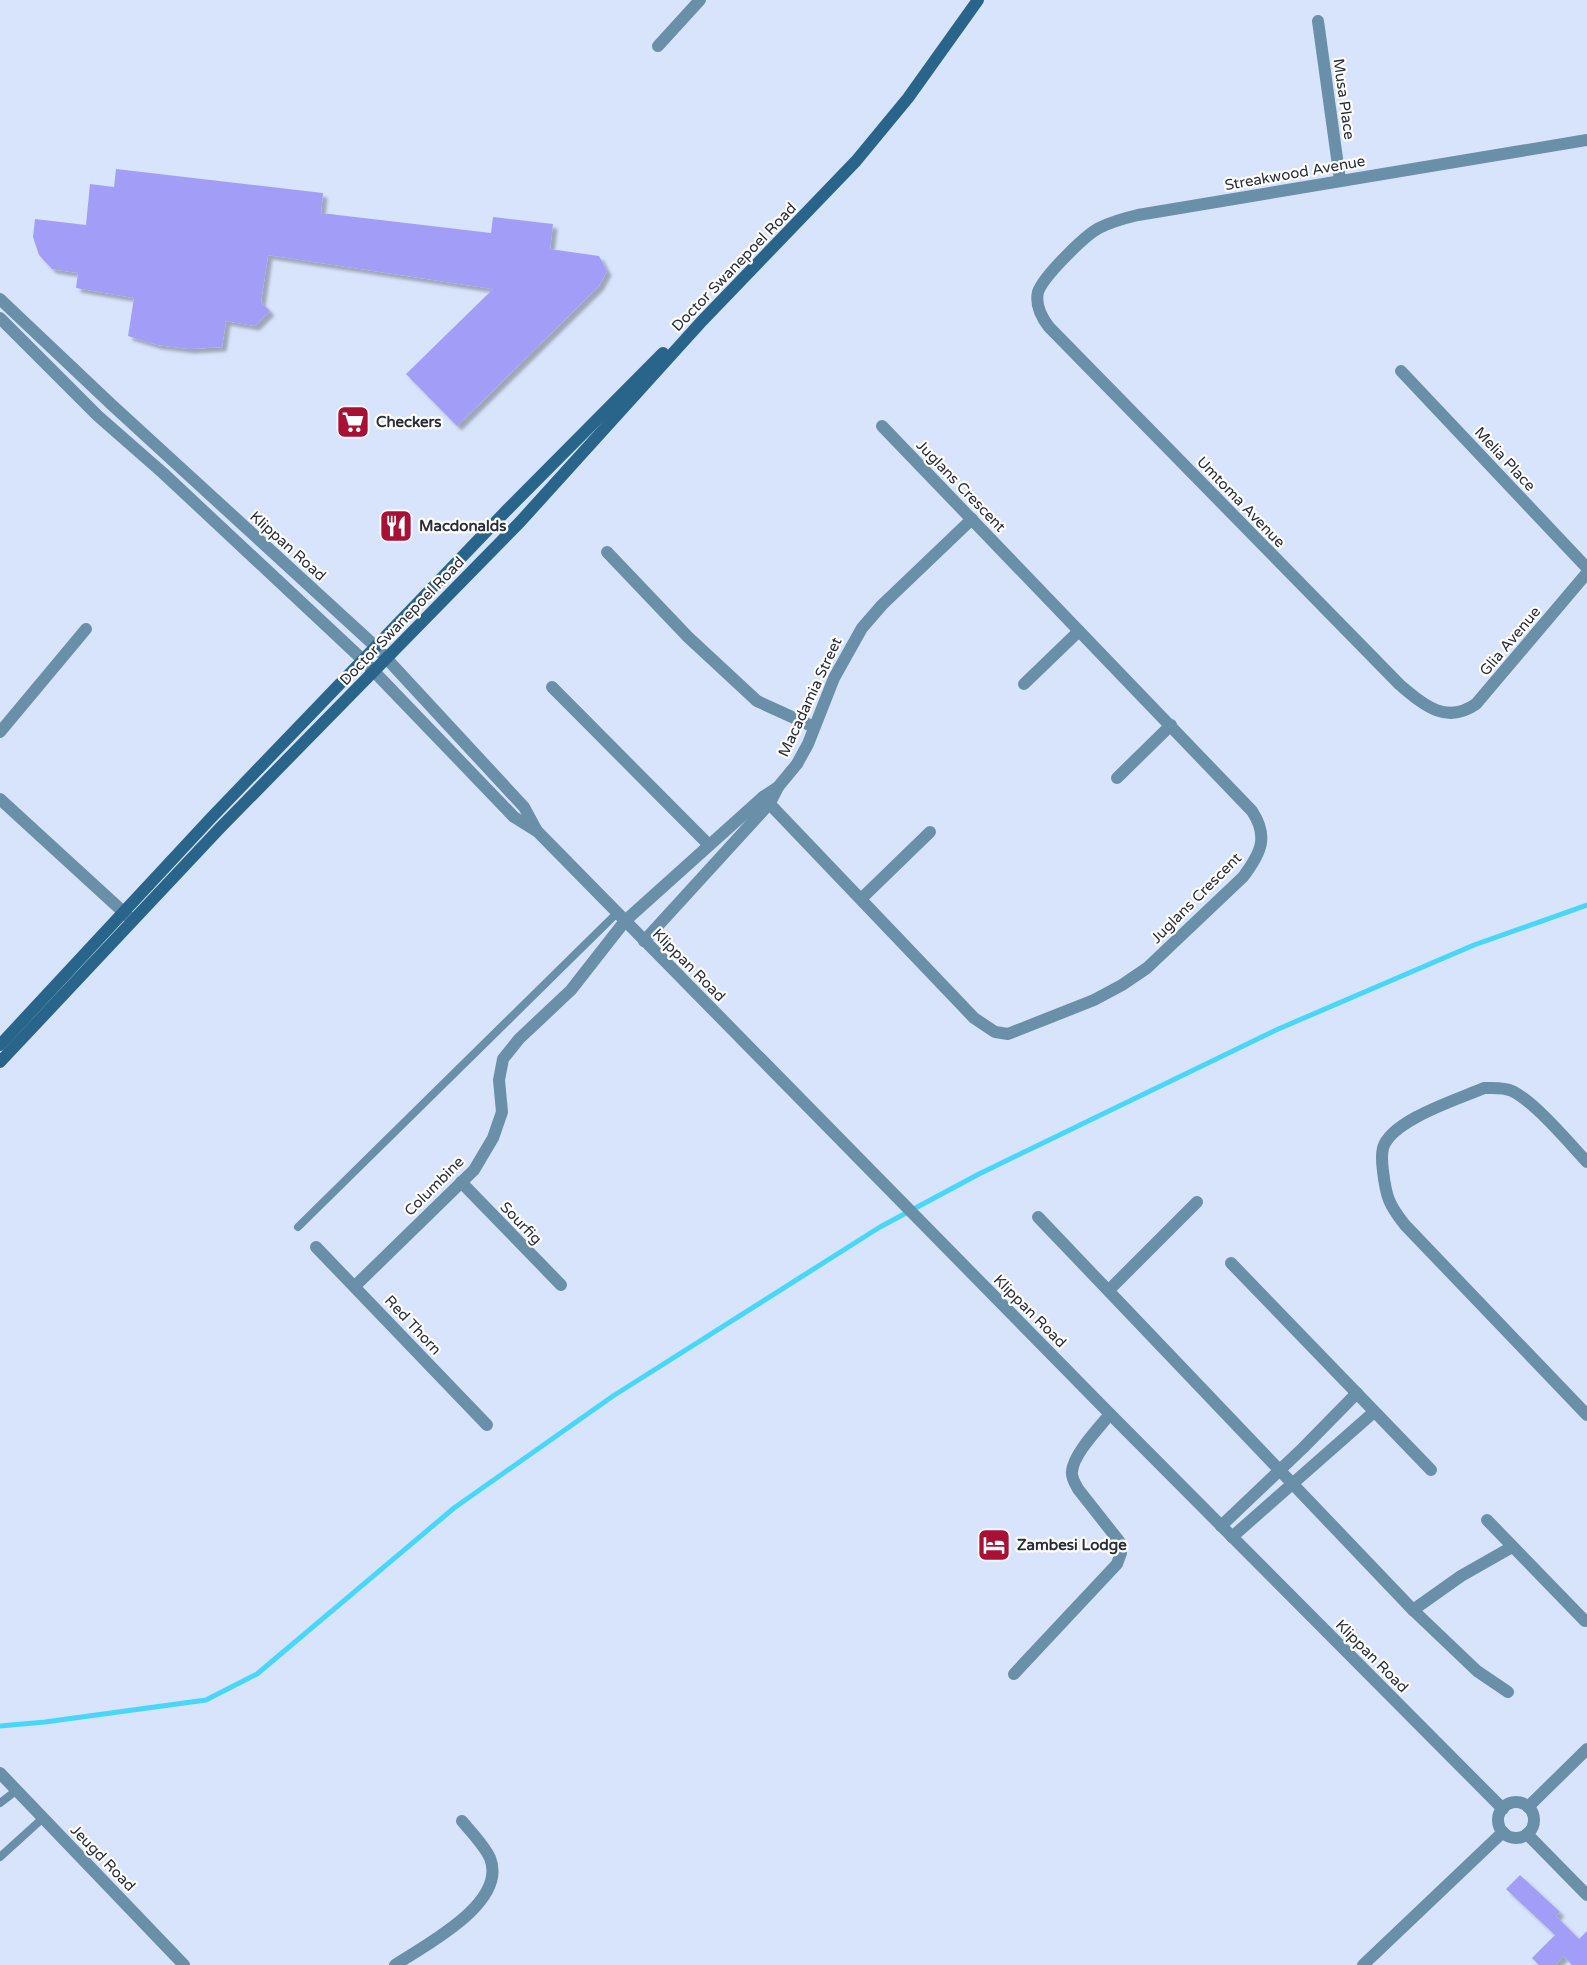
<svg xmlns="http://www.w3.org/2000/svg" width="1587" height="1965" font-family="'Varela Round',sans-serif">
<style>
.lines{fill:none;stroke-linecap:round;stroke-linejoin:round}
.stream{stroke:#48d7f9;stroke-width:5}
.building{fill:#a29ef7;filter:url(#shadow)}
.service{stroke:#698fa9;stroke-width:8}
.minor{stroke:#698fa9;stroke-width:12}
.secondary{stroke:#29658b;stroke-width:12}
.labels{text-anchor:middle;stroke-width:4.5;stroke-linejoin:round;paint-order:stroke}
.street-label{font-size:15px;fill:#292d36;stroke:#fff}
.poi-label{font-size:15px;font-weight:bold;fill:#292d36;stroke:#fff;text-anchor:start}
</style>
<defs>
<filter id="shadow"><feDropShadow dx="4.5" dy="4.5" stdDeviation="1.5" flood-color="#0004"/></filter>
</defs>
<rect width="100%" height="100%" fill="#d8e4fb"/>
<g class="lines">
<path class="stream" d="M0 1726 45 1722 206 1700 257 1674 454 1508 613 1396 880 1227 979 1174 1276 1030 1474 945 1587 905"/>
</g>
<g class="building">
<path d="M116 169 323 193 321 213 491 233 493 217 553 224 550 249 599 256 607 271 599 286 457 426 406 374 493 289 268 255 261 302 270 311 255 326 226 321 222 347 190 349 158 345 128 336 134 298 76 288 78 273 52 269 39 255 33 237 35 219 86 225 90 184 114 187Z"/>
<path d="M1520 1875 1560 1912 1556 1916 1579 1939 1587 1931V1965H1572L1564 1956 1555 1965H1539L1532 1958 1555 1935 1506 1889Z"/>
</g>
<g class="lines">
<g class="service">
<path d="M298 1227 617 913"/>
<path d="M0 1803 17 1790"/>
<path d="M0 1857 43 1818"/>
</g>
<g class="minor">
<path d="M1318 21 1340 180"/>
<path d="M658 46 700 0"/>
<path d="M1587 140 1138 215C1125 218 1111 222 1099 228 1084 236 1043 277 1038 292 1035 305 1042 318 1049 327L1400 685C1424 705 1446 725 1476 704L1587 573"/>
<path d="M0 299 112 405 375 646 524 807 537 831"/>
<path d="M0 318 98 416 163 473 363 660 514 817 538 832 1110 1414 1503 1809"/>
<path d="M1401 371 1587 568"/>
<path d="M607 552 688 637 757 701 814 727"/>
<path d="M1024 684 1079 631"/>
<path d="M552 687 709 845"/>
<path d="M0 732 86 629"/>
<path d="M1117 778 1171 725"/>
<path d="M763 797 974 1018 995 1032 1008 1034 1094 1000 1122 985 1147 968 1243 877C1261 853 1269 837 1252 811L882 426"/>
<path d="M0 799 131 919"/>
<path d="M861 899 930 832"/>
<path d="M644 941 770 803 778 787 797 764 808 744 834 678 862 628 882 605 972 519"/>
<path d="M1587 1162C1569 1143 1534 1101 1512 1091 1504 1087 1493 1088 1484 1088 1459 1099 1391 1120 1383 1148 1381 1156 1382 1163 1383 1171 1386 1197 1389 1205 1405 1225L1587 1415"/>
<path d="M461 1182 561 1285"/>
<path d="M1038 1217 1413 1610 1477 1671 1508 1692"/>
<path d="M316 1247 487 1425"/>
<path d="M1231 1263 1431 1470"/>
<path d="M355 1286 474 1170 493 1138 502 1112 499 1080 503 1059 519 1039 571 990 625 921 763 797 778 787"/>
<path d="M1109 1290 1197 1202"/>
<path d="M1487 1520 1585 1621"/>
<path d="M1221 1526 1303 1448 1357 1393"/>
<path d="M1232 1537 1374 1412"/>
<path d="M1413 1610 1461 1576 1512 1547"/>
<path d="M1014 1674 1117 1564 1121 1553 1119 1541 1078 1489C1075 1483 1071 1478 1072 1471 1074 1453 1099 1428 1110 1414"/>
<path d="M0 1773 184 1965"/>
<circle cx="1516" cy="1820" r="18"/>
<path d="M1528 1807 1587 1749"/>
<path d="M1527 1834 1587 1895"/>
<path d="M395 1965C425 1945 508 1903 490 1858 484 1845 471 1832 462 1821"/>
<path d="M1363 1965 1503 1832"/>
</g>
<g class="secondary">
<path d="M0 1045 211 818 507 510 663 353"/>
<path d="M0 1062 220 828 520 522 702 321 856 161 908 98 978 0"/>
</g>
</g>
<defs>
<g id="supermarket-square" transform="scale(1.725)"><rect x="-9" y="-9" width="18" height="18" rx="4" fill="#a81036" stroke="#fff"/><path d="M-6-5.5h2.5l.6 2H6L4.5 2H-2.5L-4.4-4H-6ZM-1.5 3.2a1.3 1.3 0 1 0 .1 0ZM3 3.2a1.3 1.3 0 1 0 .1 0Z" fill="#fff"/></g>
<g id="restaurant-square" transform="scale(1.725)"><rect x="-9" y="-9" width="18" height="18" rx="4" fill="#a81036" stroke="#fff"/><path d="M-5-6h1v4h1v-4h1v4h1v-4h1v5L-1.5 .5V6h-2V.5L-5-1ZM5-6V6H3V1.5H1.5Q1.5-4 5-6Z" fill="#fff"/></g>
<g id="hotel-square" transform="scale(1.725)"><rect x="-9" y="-9" width="18" height="18" rx="4" fill="#a81036" stroke="#fff"/><path d="M-6-4.5h1.5V1H6V5H4.5V3h-9V5H-6ZM-4 0a1.8 1.8 0 1 1 3.6 0ZM.5 0V-2.5h3Q6-2.5 6 0Z" fill="#fff"/></g>
</defs>
<g fill-rule="evenodd">
<use href="#supermarket-square" x="353" y="422"/>
<use href="#restaurant-square" x="396" y="526"/>
<use href="#hotel-square" x="994" y="1545"/>
</g>
<g class="labels">
<g class="street-label">
<text transform="translate(1344 99) rotate(82)" y="5">Musa Place</text>
<text transform="translate(1295 173) rotate(-10)" y="5">Streakwood Avenue</text>
<text transform="translate(734 267) rotate(-46)" y="5">Doctor Swanepoel Road</text>
<text transform="translate(1505 459) rotate(47)" y="5">Melia Place</text>
<text transform="translate(961 486) rotate(46)" y="5">Juglans Crescent</text>
<text transform="translate(1241 502) rotate(46)" y="5">Umtoma Avenue</text>
<text transform="translate(288 546) rotate(42)" y="5">Klippan Road</text>
<text transform="translate(402 621) rotate(-46)" y="5">Doctor Swanepoel Road</text>
<text transform="translate(1510 641) rotate(-50)" y="5">Glia Avenue</text>
<text transform="translate(810 697) rotate(-65)" y="5">Macadamia Street</text>
<text transform="translate(1196 898) rotate(-45)" y="5">Juglans Crescent</text>
<text transform="translate(689 965) rotate(45)" y="5">Klippan Road</text>
<text transform="translate(434 1186) rotate(-45)" y="5">Columbine</text>
<text transform="translate(521 1223) rotate(46)" y="5">Sourfig</text>
<text transform="translate(1030 1311) rotate(45)" y="5">Klippan Road</text>
<text transform="translate(413 1325) rotate(47)" y="5">Red Thorn</text>
<text transform="translate(1372 1656) rotate(45)" y="5">Klippan Road</text>
<text transform="translate(103 1858) rotate(46)" y="5">Jeugd Road</text>
</g>
<g class="poi-label">
<text x="376" y="427">Checkers</text>
<text x="419" y="531">Macdonalds</text>
<text x="1017" y="1550">Zambesi Lodge</text>
</g>
</g>
</svg>
